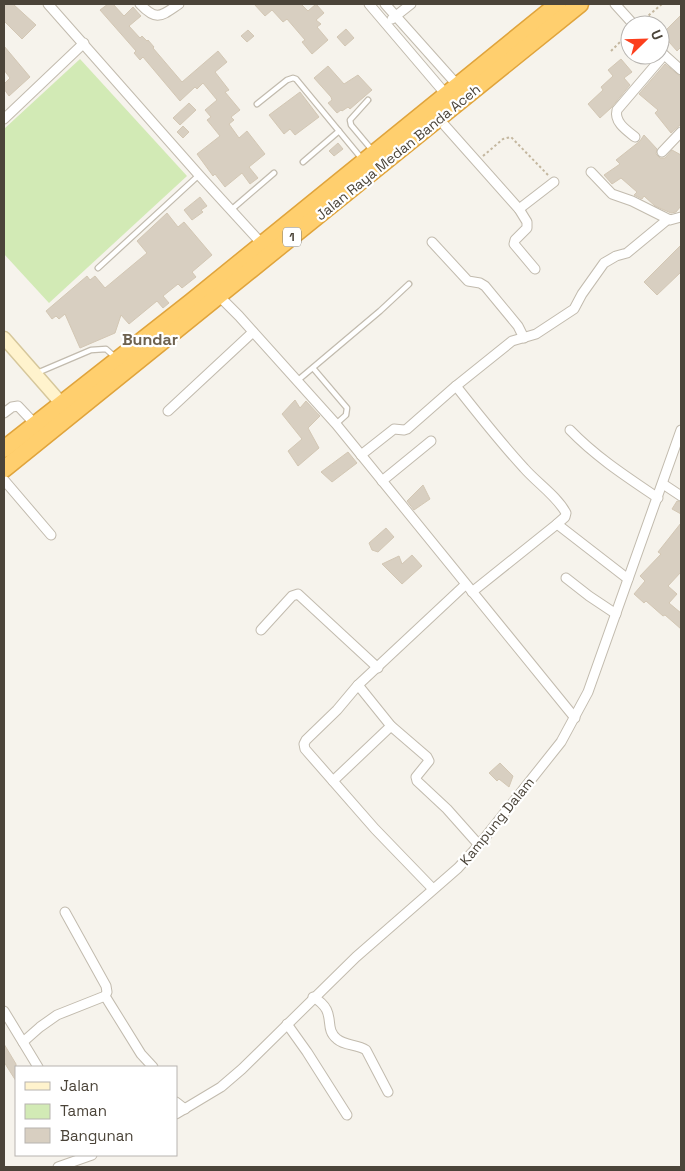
<svg xmlns="http://www.w3.org/2000/svg" width="685" height="1171" font-family="'Space Grotesk',sans-serif">
<style>
.green{fill:#d2eab5}
.building{fill:#d8cfc1;stroke:#d3c7b4}
.lines{fill:none;stroke-linecap:round;stroke-linejoin:round}
.lane-casing{stroke:#c2bbae;stroke-width:7}
.street-casing{stroke:#c2bbae;stroke-width:11}
.secondary-casing{stroke:#d6c79b;stroke-width:15}
.highway-casing{stroke:#e0a43c;stroke-width:19}
.path{stroke:#c4b79f;stroke-width:2;stroke-dasharray:2.5 2.5;stroke-linecap:butt}
.lane{stroke:#fff;stroke-width:4.5}
.street{stroke:#fff;stroke-width:9}
.secondary{stroke:#fff3cd;stroke-width:12}
.highway{stroke:#ffcf6e;stroke-width:16}
.labels{text-anchor:middle;stroke-width:4.5;stroke-linejoin:round;paint-order:stroke}
.shield{fill:#fff;stroke:#817c74;stroke-width:1}
.shield-label{font-size:12px;font-weight:bold;fill:#4b4439}
.street-label{font-size:14px;fill:#4b4439;stroke:#fff}
.quarter-label{font-size:16px;font-weight:bold;fill:#6e6250;stroke:#fff}
</style>
<rect width="100%" height="100%" fill="#f6f3ec"/>
<path class="green" d="M80 59 187 176 49 303 4 254V129Z"/>
<g class="building">
<path d="M4 4H13L36 25 22 39 4 21Z"/>
<path d="M108 4H113L124 16 133 7 141 16 129 26 140 38 142 36 147 41 148 40 154 47 153 48 182 82 218 51 227 62 215 72 229 90 225 92 240 110 231 117 234 120 229 124 239 138 247 131 265 154 249 167 258 178 250 184 242 173 225 187 215 174 213 176 197 154 220 136 207 120 211 117 205 110 217 100 203 83 197 89 195 87 180 101 143 57 140 60 134 53 136 51 100 10Z"/>
<path d="M254 4H301L308 11 316 4 324 13 316 20 321 24 317 27 328 40 312 54 302 42 305 40 287 19 283 22 272 10 265 16Z"/>
<path d="M681 15V47L677 51 662 34Z"/>
<path d="M346 29 354 38 345 46 337 37Z"/>
<path d="M248 30 254 36 247 42 241 36Z"/>
<path d="M4 46 30 77 9 96 4 89V84L10 78 4 70Z"/>
<path d="M621 59 632 72 624 78 630 85 611 108 600 118 588 104 603 90 601 87 613 76 608 70Z"/>
<path d="M665 64 681 77V124L671 133 655 113 658 110 639 94Z"/>
<path d="M328 66 344 84 358 75 372 90 350 109 348 107 342 111 341 110 337 113 328 103 332 100 331 97 314 78Z"/>
<path d="M300 92 319 117 295 135 290 129 284 134 269 115Z"/>
<path d="M189 103 196 110 180 125 173 118Z"/>
<path d="M183 126 189 132 183 138 177 132Z"/>
<path d="M644 135 657 149 656 154 660 158H665L672 150 681 155V206L676 212 671 213 655 206 644 196 642 199 634 195 637 192 621 178 612 184 604 175 620 164 616 160 640 141Z"/>
<path d="M338 143 343 149 334 156 329 151Z"/>
<path d="M200 197 207 206 201 210 203 212 192 220 184 210Z"/>
<path d="M167 213 178 227 184 222 212 255 192 272 196 277 182 288 178 284 163 296 169 303 163 308 157 301 129 324 121 315 115 333 80 348 65 314 59 319 56 316 52 319 46 311 87 276 90 280 95 276 105 288 147 253 137 241Z"/>
<path d="M681 245V272L657 295 644 282Z"/>
<path d="M295 400 300 408 306 401 320 416 308 428 319 448 298 466 288 451 302 439 282 414Z"/>
<path d="M348 452 357 463 332 482 321 472Z"/>
<path d="M423 485 430 499 414 510 407 501Z"/>
<path d="M677 501 681 502V514L672 509Z"/>
<path d="M681 523V572L668 586 677 594 669 603 681 613V629L665 615 663 616 646 601 644 603 634 594 645 581 640 576 661 554 658 552Z"/>
<path d="M386 528 394 537 378 552 372 550 369 543Z"/>
<path d="M412 555 422 566 402 584 382 564 399 556 402 564Z"/>
<path d="M500 763 513 776 509 787 499 779 497 781 489 773Z"/>
<path d="M4 1044 16 1064V1081L4 1062Z"/>
</g>
<g class="lines">
<g class="lane-casing">
<g id="lane">
<path d="M368 100 350 120 351 125 372 150"/>
<path d="M257 104 287 80 293 78 296 79 362 159"/>
<path d="M303 162 339 131"/>
<path d="M231 210 274 173"/>
<path d="M98 268 199 175"/>
<path d="M313 368 347 408 346 415 336 424"/>
<path d="M37 373 91 350 106 349 116 358"/>
<path d="M297 381 380 311 409 284"/>
</g>
</g>
<g class="street-casing">
<g id="street">
<path d="M48 4 199 175 262 244"/>
<path d="M140 4C157 22 161 16 179 4"/>
<path d="M369 4 449 98"/>
<path d="M385 4 460 88"/>
<path d="M615 4 634 25"/>
<path d="M392 19 411 4"/>
<path d="M661 52 681 70"/>
<path d="M4 119 84 43"/>
<path d="M439 119 519 209 527 222V228L515 240 514 244 535 269"/>
<path d="M635 137C626 130 614 122 617 110L664 55"/>
<path d="M662 152 681 132"/>
<path d="M591 172 612 194 632 201 670 220 681 217"/>
<path d="M519 209 554 182"/>
<path d="M432 242 468 281 480 283 485 286 518 326 524 338"/>
<path d="M219 296 239 316 336 424 575 718"/>
<path d="M168 411 253 332"/>
<path d="M4 413 12 407 18 406 35 424"/>
<path d="M570 430C596 457 627 477 658 498"/>
<path d="M361 455 394 429 404 430 407 429 456 386"/>
<path d="M4 480 51 535"/>
<path d="M382 481 431 441"/>
<path d="M663 484 681 496"/>
<path d="M557 524 628 579"/>
<path d="M566 578 589 596 616 614"/>
<path d="M465 585 358 685 391 726 427 757 429 761 416 777 417 781 447 809 479 845"/>
<path d="M472 592 557 524 565 517 566 513C557 496 537 483 524 468 500 442 478 414 456 386L512 341 536 334 574 309 582 294 604 263 616 256 627 253 667 220"/>
<path d="M261 630 292 596 298 594 378 668"/>
<path d="M358 685 337 710 306 740 304 744 305 749 375 829 433 889"/>
<path d="M333 781 391 726"/>
<path d="M105 996 141 1054 153 1067"/>
<path d="M313 997C339 1012 322 1027 337 1039 345 1046 357 1044 366 1050L388 1092"/>
<path d="M4 1011 38 1067"/>
<path d="M287 1024 307 1052 347 1115"/>
<path d="M23 1042 40 1027 57 1015 105 996 107 992 106 986 65 912"/>
<path d="M176 1102 185 1109"/>
<path d="M176 1114 221 1087 242 1069 356 957 458 868 479 845 561 742 588 692 681 430"/>
<path d="M58 1167 92 1155"/>
</g>
</g>
<g class="secondary-casing">
<path id="secondary" d="M4 338 61 403"/>
</g>
<g class="highway-casing">
<g id="highway">
<path d="M4 449 191 302 558 4"/>
<path d="M4 469 580 4"/>
</g>
</g>
<g class="path">
<path d="M641 22 662 4"/>
<path d="M611 51 630 32"/>
<path d="M483 156 503 139 511 137 548 175"/>
</g>
<use href="#lane" class="lane"/>
<use href="#street" class="street"/>
<use href="#secondary" class="secondary"/>
<use href="#highway" class="highway"/>
</g>
<g class="labels">
<rect class="shield" x="283" y="227.5" width="18" height="19" rx="4"/>
<g class="shield-label">
<text x="292" y="241">1</text>
</g>
<g class="street-label">
<text transform="translate(398 152) rotate(-39)" y="5">Jalan Raya Medan Banda Aceh</text>
<text transform="translate(497 821) rotate(-51)" y="5">Kampung Dalam</text>
</g>
<g class="quarter-label">
<text x="150" y="345">Bundar</text>
</g>
</g>
<rect width="685" height="1171" fill="none" stroke="#4b4439" stroke-width="10"/>
<rect x="15" y="1066" width="162" height="90" fill="#ffffff" stroke="#b7b4b0"/>
<rect x="25" y="1082" width="25" height="8" fill="#fff3cd" stroke="#b7b4b0"/>
<text x="60" y="1091" font-size="15" fill="#4b4439">Jalan</text>
<rect x="25" y="1104" width="25" height="15" fill="#d2eab5" stroke="#b7b4b0"/>
<text x="60" y="1116" font-size="15" fill="#4b4439">Taman</text>
<rect x="25" y="1128" width="25" height="15" fill="#d8cfc1" stroke="#b7b4b0"/>
<text x="60" y="1141" font-size="15" fill="#4b4439">Bangunan</text>
<g transform="translate(645 40) rotate(67)"><circle r="24" fill="#ffffff" stroke="#b7b4b0"/>
<path d="M0-4L9 19L0 12L-9 19Z" fill="#fc3f1d"/>
<text y="-8" font-size="14" font-weight="bold" text-anchor="middle" fill="#4b4439">U</text>
</g>
</svg>
